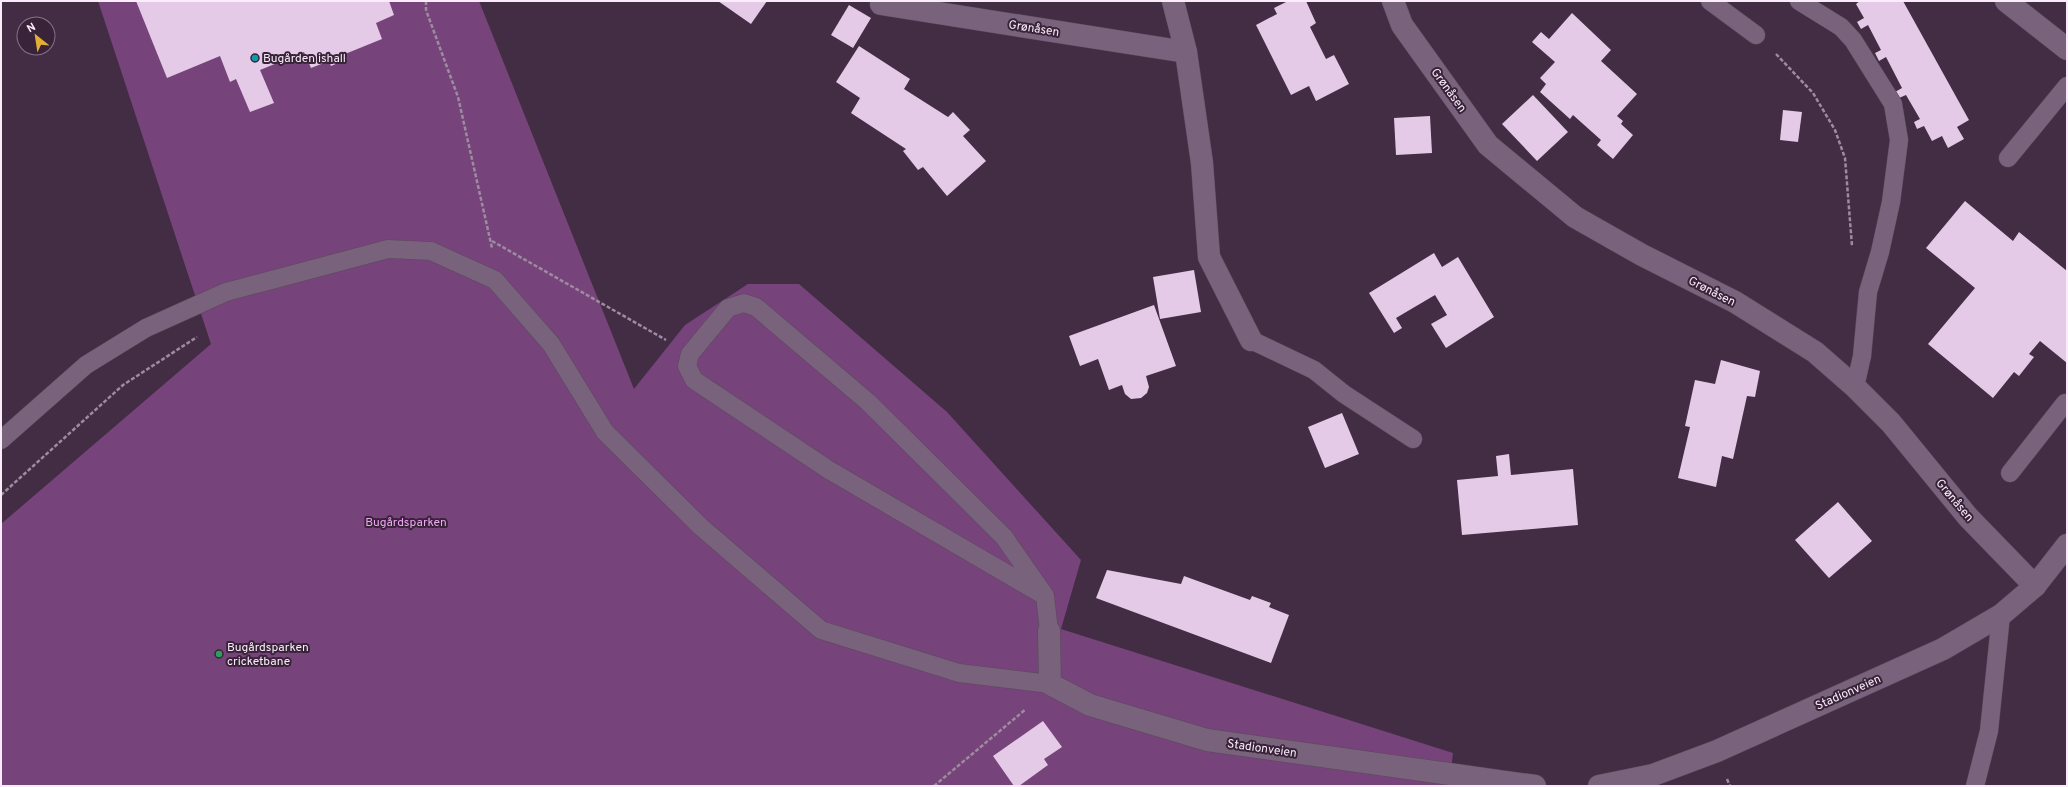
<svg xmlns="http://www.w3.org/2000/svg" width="2068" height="787" font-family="Overpass,sans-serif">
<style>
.green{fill:#77437b}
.building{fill:#e4cae6}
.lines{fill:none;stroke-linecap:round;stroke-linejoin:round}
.lane-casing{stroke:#5a495c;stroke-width:19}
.street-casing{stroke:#5a495c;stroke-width:23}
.path{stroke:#9d8c9f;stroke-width:2.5;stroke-dasharray:4 2;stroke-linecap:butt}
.lane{stroke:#79627b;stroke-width:18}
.street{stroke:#79627b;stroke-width:22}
.culture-dot{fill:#0f9aa8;stroke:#382339;stroke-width:1.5}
.leisure-dot{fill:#2e9e5b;stroke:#382339;stroke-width:1.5}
.labels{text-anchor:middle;stroke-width:4;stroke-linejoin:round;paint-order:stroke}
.street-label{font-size:12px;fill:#faecfb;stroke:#382339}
.poi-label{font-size:12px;fill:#faecfb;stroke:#382339;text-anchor:start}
.park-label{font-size:12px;fill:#f2a5f8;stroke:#382339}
</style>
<rect width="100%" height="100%" fill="#422d44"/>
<path class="green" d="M98 1H479L634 389 685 325 748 284H799L947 412 1081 560 1061 629 1453 753 1449 786H1V524L211 344Z"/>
<g class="building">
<path d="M136 1H389L394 15 376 23 382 39 345 54 347 59 331 66 329 61 311 68 304 52 260 70 274 103 250 112 236 79 230 82 220 56 167 78Z"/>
<path d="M718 1H767L751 24Z"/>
<path d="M1288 1H1306L1316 23 1310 27 1326 59 1334 55 1349 84 1316 101 1309 86 1291 95 1256 25 1277 14 1274 8Z"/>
<path d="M1860 1H1903L1969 120 1957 127 1964 139 1948 148 1942 136 1932 141 1924 126 1917 129 1914 122 1920 119 1906 95 1899 98 1895 92 1902 88 1886 57 1879 61 1875 53 1881 50 1868 25 1861 29 1857 22 1864 18 1856 4Z"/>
<path d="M849 5 871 18 853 48 831 35Z"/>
<path d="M1572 13 1611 50 1601 61 1637 94 1617 116 1623 121 1621 124 1633 135 1613 159 1597 145 1601 140 1573 115 1570 119 1540 92 1546 84 1540 78 1555 62 1532 42 1541 32 1549 39Z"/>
<path d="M859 46 910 79 904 89 948 117 953 112 970 130 963 136 986 161 947 196 923 167 918 170 903 151 906 149 851 113 860 98 836 82Z"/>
<path d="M1533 95 1568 132 1537 161 1502 124Z"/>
<path d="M1783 110 1802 112 1798 142 1780 140Z"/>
<path d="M1430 116 1432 153 1396 155 1394 118Z"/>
<path d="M1965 201 2013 241 2019 232 2067 271V363L2040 341 2029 354 2034 357 2019 376 2014 372 1993 398 1928 344 1975 288 1926 248Z"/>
<path d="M1434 253 1442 267 1458 257 1494 317 1446 348 1431 324 1447 315 1435 295 1396 318 1402 328 1394 333 1369 293Z"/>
<path d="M1194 270 1201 312 1160 319 1153 277Z"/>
<path d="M1154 305 1176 366 1146 376 1149 387 1147 393 1141 398 1131 399 1125 394 1122 385 1109 390 1098 359 1080 366 1069 336Z"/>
<path d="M1721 360 1760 371 1755 397 1747 396 1733 459 1722 456 1716 487 1678 478 1690 427 1685 426 1695 380 1715 384Z"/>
<path d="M1342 413 1359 454 1325 468 1308 427Z"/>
<path d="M1509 454 1511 475 1573 469 1578 525 1462 535 1457 480 1498 476 1496 456Z"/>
<path d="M1838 502 1872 541 1829 578 1795 540Z"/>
<path d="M1107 570 1181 584 1184 576 1250 600 1252 596 1271 603 1269 607 1289 615 1271 663 1096 598Z"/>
<path d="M1043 721 1062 747 1044 759 1048 765 1019 786H1014L993 756Z"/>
</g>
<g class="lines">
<g class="lane-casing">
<g id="lane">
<path d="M1710 1 1756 35"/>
<path d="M1799 1 1841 27 1853 40 1893 104 1899 140 1891 202 1880 252 1868 292 1862 356 1855 387"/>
<path d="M2008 158 2067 86"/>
<path d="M1251 340 1314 370 1344 394 1413 439"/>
<path d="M1 440 86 365 146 328 226 292 388 249 431 251 495 280 551 344 605 432 701 527 821 630 959 673 1050 684"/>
<path d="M2010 473 2065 403 2067 404"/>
<path d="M1045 596 829 470 694 380 687 366 690 354 728 308 744 303 756 307 868 402 1004 537 1045 596 1049 631"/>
<path d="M1975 786 1989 731 2001 615"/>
</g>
</g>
<g class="street-casing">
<g id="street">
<path d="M1173 1 1186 52 1202 163 1209 257 1251 340"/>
<path d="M1393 1 1402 25 1488 145 1575 217 1642 255 1735 302 1815 352 1855 387 1891 423 1968 517 2035 586"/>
<path d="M2006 1 2067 49"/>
<path d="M881 4 1186 52"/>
<path d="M1049 631 1050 684 1090 705 1207 740 1535 786"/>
<path d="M1599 786 1653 775 1717 751 1943 649 2001 615 2035 586 2067 545"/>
</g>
</g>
<g class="path">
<path d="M426 1V10L458 97 492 248"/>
<path d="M1776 54 1813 93 1835 130 1845 158 1852 246"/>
<path d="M492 241 666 340"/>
<path d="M1 495 123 385 197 337"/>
<path d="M1727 779 1730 786"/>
<path d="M934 786 1026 709"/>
</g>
<use href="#lane" class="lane"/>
<use href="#street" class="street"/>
</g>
<circle class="culture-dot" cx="255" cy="58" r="4"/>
<circle class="leisure-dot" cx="219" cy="654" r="4"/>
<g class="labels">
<g class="street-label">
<text transform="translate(1034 28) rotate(9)" y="4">Grønåsen</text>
<text transform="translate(1449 90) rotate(54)" y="4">Grønåsen</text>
<text transform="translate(1712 291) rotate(27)" y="4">Grønåsen</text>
<text transform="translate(1955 500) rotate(50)" y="4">Grønåsen</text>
<text transform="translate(1848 692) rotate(-24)" y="4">Stadionveien</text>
<text transform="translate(1262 748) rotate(8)" y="4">Stadionveien</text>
</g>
<g class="poi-label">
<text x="263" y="62">Bugården ishall</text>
<text x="227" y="651">Bugårdsparken<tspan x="227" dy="14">cricketbane</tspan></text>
</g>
<g class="park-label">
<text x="406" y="526">Bugårdsparken</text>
</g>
</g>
<rect width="2068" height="787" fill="none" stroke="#faecfb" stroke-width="4"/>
<g transform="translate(36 36) rotate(330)"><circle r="19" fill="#382339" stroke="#867387"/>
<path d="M0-3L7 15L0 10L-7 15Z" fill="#e4ae35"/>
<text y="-6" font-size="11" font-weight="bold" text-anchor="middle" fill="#faecfb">N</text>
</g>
</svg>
